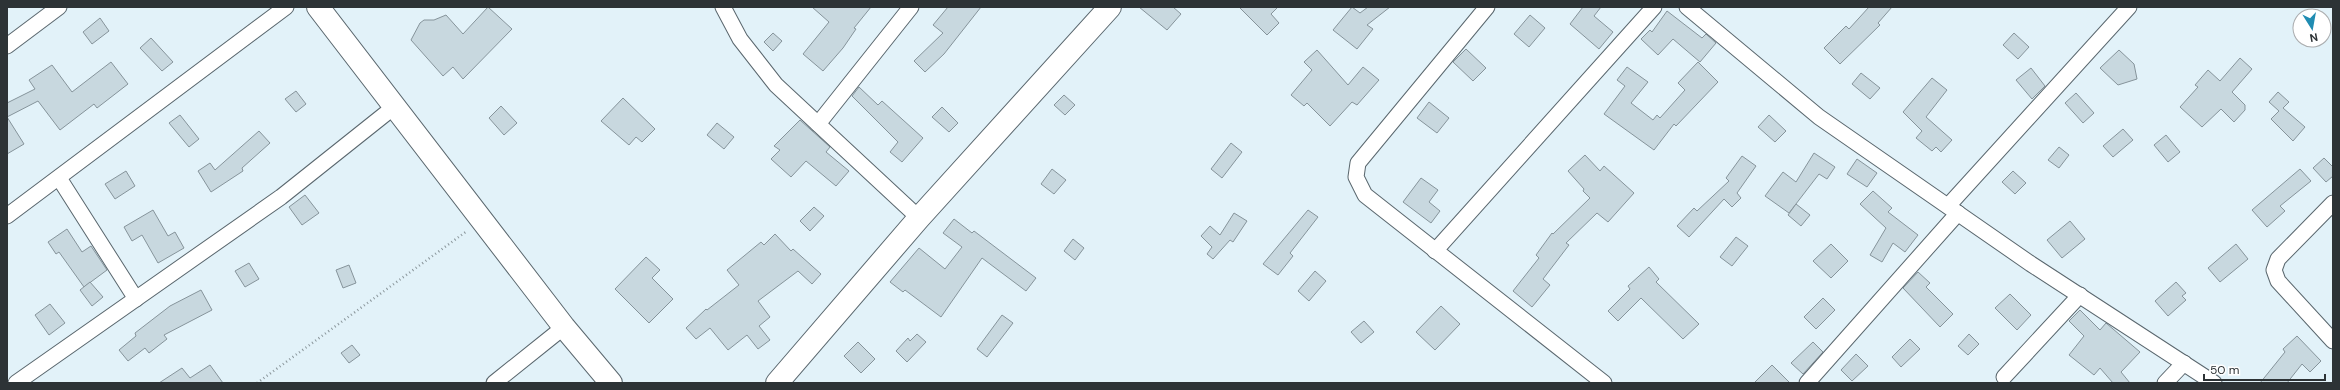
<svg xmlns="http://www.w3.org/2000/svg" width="2340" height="390" font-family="'DM Sans',sans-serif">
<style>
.building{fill:#c8d8df;stroke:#86949b}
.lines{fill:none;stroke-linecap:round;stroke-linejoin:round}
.street-casing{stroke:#5a676e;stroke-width:17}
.secondary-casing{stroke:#5a676e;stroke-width:24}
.path{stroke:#8b979c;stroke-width:2.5;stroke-dasharray:1 3;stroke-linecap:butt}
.street{stroke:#fff;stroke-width:15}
.secondary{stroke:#fff;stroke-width:22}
</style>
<rect width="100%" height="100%" fill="#e2f2f9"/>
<g class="building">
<path d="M488 7 512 29 463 79 453 67 443 76 411 40 420 23 424 20H434L446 15 463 34Z"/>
<path d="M812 7H871L854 28 856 29 843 48 823 71 803 54 829 22Z"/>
<path d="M948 7H981L944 54 925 72 914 61 943 33 933 25Z"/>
<path d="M1139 7H1173L1181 14 1167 30Z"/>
<path d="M1239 7H1278L1271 14 1279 23 1267 35Z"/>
<path d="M1352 7 1360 13 1368 7H1390L1367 25 1373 29 1357 49 1333 30Z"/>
<path d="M1583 7H1601L1594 16 1613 32 1599 49 1570 24Z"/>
<path d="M1869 7H1892L1878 23 1880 25 1840 64 1824 48 1846 26 1849 29Z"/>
<path d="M1667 11 1702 38 1706 34 1716 43 1700 62 1673 39 1658 55 1641 39 1650 30 1652 32Z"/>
<path d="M1530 15 1545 28 1529 47 1514 34Z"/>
<path d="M100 18 109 31 92 44 83 32Z"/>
<path d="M773 33 782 41 773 51 764 42Z"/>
<path d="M2014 33 2029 47 2018 59 2003 45Z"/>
<path d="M151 38 173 62 162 71 140 48Z"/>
<path d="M1466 49 1486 68 1473 81 1453 62Z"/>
<path d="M1317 50 1348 85 1363 67 1379 80 1357 105 1352 102 1330 126 1307 103 1304 106 1291 95 1312 70 1304 62Z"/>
<path d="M2119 50 2134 64 2137 79 2118 85 2100 68Z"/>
<path d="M2240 58 2252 69 2232 92 2245 105V110L2234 122 2221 109 2202 127 2180 107 2198 87 2195 85 2208 70 2220 81Z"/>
<path d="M111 62 128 84 97 108 94 104 60 130 38 101 7 117 24 144 7 154V103L35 89 29 80 52 65 72 92Z"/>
<path d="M1698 62 1718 82 1676 126 1674 124 1654 150 1604 114 1625 86 1617 80 1627 67 1648 82 1631 103 1653 120 1657 115 1660 118 1685 90 1678 83Z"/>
<path d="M2031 68 2045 86 2032 99 2016 80Z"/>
<path d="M1861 73 1880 88 1870 99 1852 84Z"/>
<path d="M1932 78 1947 90 1926 117 1952 140 1941 152 1936 147 1932 151 1916 138 1922 131 1903 112Z"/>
<path d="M859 87 878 105 882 101 923 138 902 162 890 152 898 142 852 96Z"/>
<path d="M296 91 306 104 296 112 285 99Z"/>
<path d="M2278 92 2289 102 2283 108 2305 127 2293 141 2271 119 2279 111 2269 102Z"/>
<path d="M2076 93 2094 113 2083 123 2065 103Z"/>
<path d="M1064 95 1075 105 1065 115 1054 105Z"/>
<path d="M623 98 655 129 642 142 636 137 629 145 601 121Z"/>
<path d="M1429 102 1449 118 1437 133 1417 118Z"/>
<path d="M501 106 517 123 504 135 489 118Z"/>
<path d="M942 107 958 123 949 132 932 117Z"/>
<path d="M180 115 199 139 189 147 169 123Z"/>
<path d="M1769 115 1786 131 1775 142 1758 127Z"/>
<path d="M800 120 830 147 826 152 849 171 836 186 806 161 791 177 771 159 780 150 774 146Z"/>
<path d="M717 123 734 137 724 149 707 135Z"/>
<path d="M2123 129 2133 140 2113 157 2103 146Z"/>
<path d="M259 131 270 143 242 168 243 171 211 192 198 171 210 163 215 170Z"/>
<path d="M2166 135 2180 152 2168 162 2154 145Z"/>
<path d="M1231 143 1242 152 1222 178 1211 169Z"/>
<path d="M2059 147 2069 155 2059 168 2048 160Z"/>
<path d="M1814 153 1835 167 1827 179 1819 174 1789 213 1765 196 1783 172 1796 182Z"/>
<path d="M1585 155 1600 171 1604 166 1634 193 1608 222 1597 213 1566 243 1569 245 1543 279 1550 285 1532 307 1513 291 1539 258 1536 255 1552 233 1553 234 1590 198 1583 191 1584 189 1568 171Z"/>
<path d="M1742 156 1756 166 1737 193 1741 198 1732 207 1724 199 1689 237 1677 226 1694 208 1697 211 1729 181 1726 178Z"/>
<path d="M2324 158 2333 167V176L2326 182 2313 168Z"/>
<path d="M1857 159 1877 173 1867 187 1847 174Z"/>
<path d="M1052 169 1066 180 1054 194 1041 184Z"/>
<path d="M2300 169 2311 181 2280 206 2285 211 2267 227 2252 210Z"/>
<path d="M126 171 135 186 115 199 105 184Z"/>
<path d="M2013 171 2026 183 2015 194 2002 182Z"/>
<path d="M1421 178 1438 190 1429 202 1440 211 1431 223 1403 202Z"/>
<path d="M1873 191 1892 208 1888 212 1918 235 1905 252 1893 243 1882 262 1870 255 1886 228 1860 204Z"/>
<path d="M305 195 319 213 302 225 289 207Z"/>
<path d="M1796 204 1810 215 1801 226 1788 215Z"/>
<path d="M814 207 824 216 810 231 800 221Z"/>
<path d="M153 210 168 236 175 232 184 248 158 263 142 235 132 241 124 227Z"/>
<path d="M1308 210 1318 217 1290 253 1293 256 1278 275 1263 264Z"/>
<path d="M1234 213 1247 221 1233 242 1230 240 1213 259 1207 254 1212 247 1201 236 1210 226 1220 235Z"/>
<path d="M954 219 972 233 974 231 1036 278 1026 291 982 258 941 317 905 290 903 292 890 282 919 248 945 269 962 247 943 233Z"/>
<path d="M2070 221 2085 239 2062 258 2047 240Z"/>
<path d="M67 229 82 252 91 246 107 270 84 287 59 252 56 254 48 242Z"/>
<path d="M775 234 791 251 793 249 821 274 812 284 798 271 758 301 770 317 759 326 770 340 758 349 747 335 728 350 710 328 696 339 686 328 706 309 707 310 739 285 727 270 761 242 764 245Z"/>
<path d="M1736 237 1748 246 1732 266 1720 257Z"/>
<path d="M1073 239 1084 248 1075 260 1064 251Z"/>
<path d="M1831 244 1848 261 1831 278 1813 261Z"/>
<path d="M2236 244 2248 259 2220 282 2208 268Z"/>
<path d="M646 257 660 270 652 278 673 299 649 323 615 289Z"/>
<path d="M249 263 259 279 245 287 235 271Z"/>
<path d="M349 265 356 283 343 288 336 270Z"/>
<path d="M1649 267 1659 279 1656 282 1699 324 1683 339 1641 298 1618 321 1608 311 1630 289 1628 286Z"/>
<path d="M1315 271 1326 281 1309 301 1298 291Z"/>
<path d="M1918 272 1930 283 1926 287 1953 314 1940 327 1903 288Z"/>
<path d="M90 282 103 297 92 306 80 290Z"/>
<path d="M2176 282 2186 293 2182 296 2186 300 2168 316 2155 301Z"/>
<path d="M201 290 212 310 164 335 167 339 149 353 145 348 128 361 119 350 136 336 135 333 170 306Z"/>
<path d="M2010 294 2031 315 2017 330 1995 308Z"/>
<path d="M1823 298 1835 310 1816 329 1804 317Z"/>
<path d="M50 304 65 323 49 335 35 315Z"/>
<path d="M1441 306 1460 324 1435 350 1416 332Z"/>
<path d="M2080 310 2100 330 2106 323 2140 352 2121 372 2130 383H2113L2100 368 2094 375 2069 355 2084 336 2069 321Z"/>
<path d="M1002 315 1013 323 987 357 977 349Z"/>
<path d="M1364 321 1374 332 1361 343 1351 332Z"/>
<path d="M917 334 926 342 907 362 896 351 908 338 910 341Z"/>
<path d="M1969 334 1979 344 1968 355 1958 346Z"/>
<path d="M2297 336 2321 361 2310 372 2302 364 2287 383H2260L2285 352 2283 349Z"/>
<path d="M1910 339 1920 349 1901 367 1892 357Z"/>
<path d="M858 342 875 359 861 373 844 356Z"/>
<path d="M1813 342 1823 352 1803 374 1791 363Z"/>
<path d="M352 345 360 355 349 363 341 353Z"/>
<path d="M1856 354 1868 366 1852 381 1841 370Z"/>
<path d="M210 365 223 383H159L182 368 190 378Z"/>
<path d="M1772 365 1790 383H1754Z"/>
</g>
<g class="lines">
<g class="street-casing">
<g id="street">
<path d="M723 7 740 39 776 85 919 218"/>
<path d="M1487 7 1358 163 1356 177 1365 195 1604 383"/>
<path d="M1687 7 1819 117 2031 264 2214 383"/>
<path d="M7 46 59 7"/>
<path d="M818 124 911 7"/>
<path d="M59 178 136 299"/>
<path d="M2333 203 2278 259 2274 270 2278 281 2333 341"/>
<path d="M1948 206 2129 7"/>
<path d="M7 216 286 7"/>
<path d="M1435 251 1654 7"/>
<path d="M2004 377 2080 295"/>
<path d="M16 383 281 197 394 107"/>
<path d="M494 383 564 327"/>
<path d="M1807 383 1958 213"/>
<path d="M2165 383 2184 363"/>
</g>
</g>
<g class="secondary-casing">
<g id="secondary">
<path d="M318 7 564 327 611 383"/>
<path d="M777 383 919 218 1110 7"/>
</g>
</g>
<path class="path" d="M257 383 467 231"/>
<use href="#street" class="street"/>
<use href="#secondary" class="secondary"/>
</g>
<rect width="2340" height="390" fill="none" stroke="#2d3336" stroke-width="16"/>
<g transform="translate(2312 28) rotate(169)"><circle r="19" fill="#ffffff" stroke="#abadaf"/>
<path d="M0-3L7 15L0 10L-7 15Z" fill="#208cb2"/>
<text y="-6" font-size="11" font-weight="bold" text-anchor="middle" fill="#2d3336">N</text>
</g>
<path d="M2204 374v6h121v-6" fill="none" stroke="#2d3336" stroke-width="2"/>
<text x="2210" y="374" font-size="12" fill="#2d3336" stroke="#ffffff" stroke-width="3" paint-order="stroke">50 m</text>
</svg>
